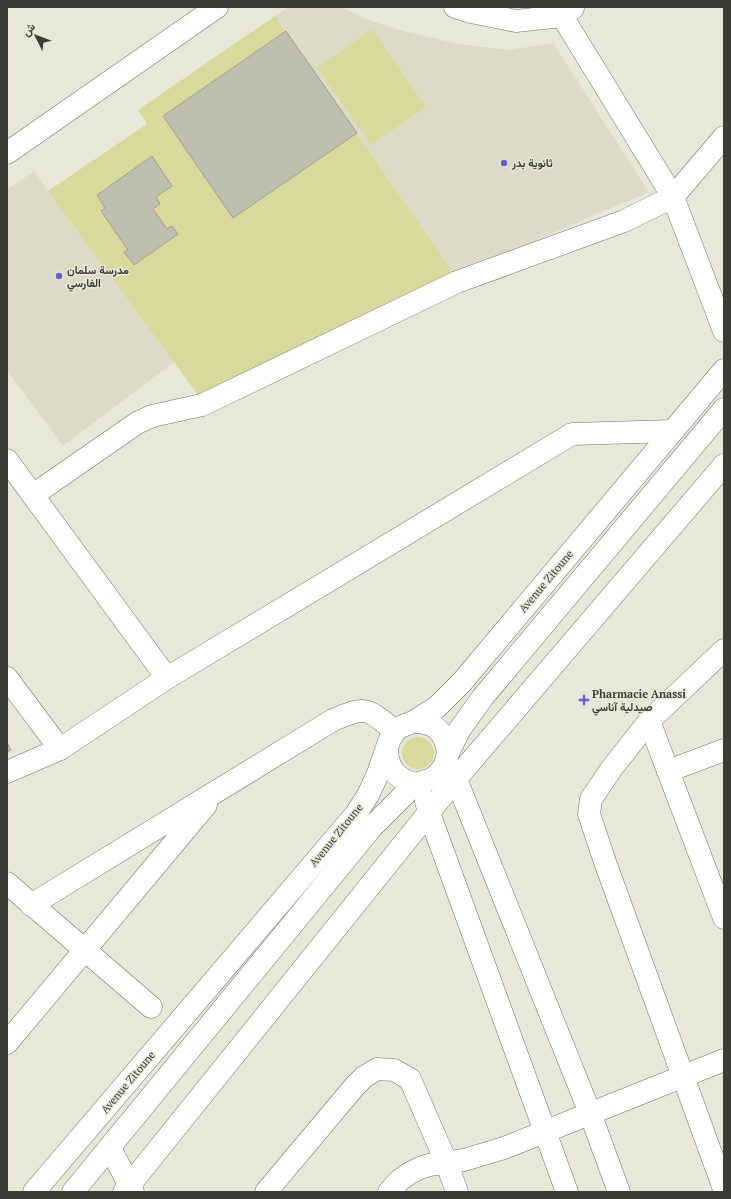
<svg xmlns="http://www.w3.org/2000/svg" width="731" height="1199" font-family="'PT Serif',Vazirmatn,serif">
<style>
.built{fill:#dcdcc6}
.green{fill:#dad99c}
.building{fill:#bfbfb0;stroke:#a0a091}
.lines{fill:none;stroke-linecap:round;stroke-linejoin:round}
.minor-casing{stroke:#727265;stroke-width:23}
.major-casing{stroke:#727265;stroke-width:23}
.minor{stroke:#fff;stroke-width:22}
.major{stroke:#fff;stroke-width:22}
.poi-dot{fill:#645ed7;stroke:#e8e8d9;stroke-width:1.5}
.labels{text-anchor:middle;stroke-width:3;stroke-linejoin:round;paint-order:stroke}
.poi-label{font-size:11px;font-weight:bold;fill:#3c3c36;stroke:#e8e8d9;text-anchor:start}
.street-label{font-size:11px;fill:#3c3c36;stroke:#e8e8d9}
</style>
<rect width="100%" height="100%" fill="#e8e8d9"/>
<g class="built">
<path d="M288 7H342L363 18 403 31 459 44 509 50 553 43 649 192 455 275 275 16Z"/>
<path d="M34 171 174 362 63 446 7 371V190Z"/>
</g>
<g class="green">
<path d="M275 16 455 275 201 399 48 191 147 124 138 110Z"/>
<path d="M372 29 426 107 371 145 317 68Z"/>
<circle cx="418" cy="753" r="16"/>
</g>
<g class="building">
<path d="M286 31 357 133 233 218 163 116Z"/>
<path d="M152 156 172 186 156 197 160 204 153 209 167 229 172 226 178 234 134 265 124 252 128 250 101 211 105 208 97 195Z"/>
<path d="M7 742 11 750 7 752Z"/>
</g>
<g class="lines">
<g class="minor-casing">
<g id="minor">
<path d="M455 7 471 12 516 21 562 16 573 8"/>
<path d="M562 16 673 197 724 331"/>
<path d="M7 153 217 7"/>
<path d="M7 460 167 678"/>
<path d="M33 495 137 423 152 416 202 405 457 282 624 221 673 197 724 137"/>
<path d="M724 650 649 721 612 768 591 799 589 814 605 862 724 1189"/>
<path d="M7 678 60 749"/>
<path d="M649 721 724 918"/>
<path d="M452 769 590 1113 619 1192"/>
<path d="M668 771 724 750"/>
<path d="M7 772 60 749 167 678 572 434 673 431"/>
<path d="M426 801 429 813 567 1192"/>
<path d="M7 883 151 1007"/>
<path d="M31 905 333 720C341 717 355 710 363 711 373 711 387 725 395 731"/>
<path d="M7 1043 206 805"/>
<path d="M110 1148 133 1192"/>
<path d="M124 1192 455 780 724 465"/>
<path d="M266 1192 355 1086 364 1077 377 1069 394 1070 410 1079 447 1164 457 1192"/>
<path d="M389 1192 400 1180 410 1173 420 1168 429 1165 464 1160 504 1148 724 1060"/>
</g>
</g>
<g class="major-casing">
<g id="major">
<path d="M413 722C435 722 445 731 448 753"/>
<path d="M387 749C387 768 397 779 415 784"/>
<path d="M34 1192 356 814 368 795 377 776 390 739 395 731 400 727 413 722 437 707 462 682 724 370"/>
<path d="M73 1192 372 827 415 784 432 779 439 773 445 765 448 753 460 729 483 697 724 409"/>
</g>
</g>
<use href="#minor" class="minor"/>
<use href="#major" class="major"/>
</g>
<g class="poi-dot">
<circle cx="504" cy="163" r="4"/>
<circle cx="59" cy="276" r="4"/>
<path d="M582 694h4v4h4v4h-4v4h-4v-4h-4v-4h4z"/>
</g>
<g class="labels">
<g class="poi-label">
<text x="512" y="167">ثانوية بدر</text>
<text x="67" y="274">مدرسة سلمان<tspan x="67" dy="13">الفارسي</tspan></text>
<text x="592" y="698">Pharmacie Anassi<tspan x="592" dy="13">صيدلية آناسي</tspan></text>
</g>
<g class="street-label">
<text transform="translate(546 581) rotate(-50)" y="4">Avenue Zitoune</text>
<text transform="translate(336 835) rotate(-51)" y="4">Avenue Zitoune</text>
<text transform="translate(128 1082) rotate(-50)" y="4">Avenue Zitoune</text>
</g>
</g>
<rect width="731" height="1199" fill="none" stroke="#3c3c36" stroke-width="16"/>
<g transform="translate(36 36) rotate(312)" stroke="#e8e8d9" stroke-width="3" paint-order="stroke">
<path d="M0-3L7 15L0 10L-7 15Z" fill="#3c3c36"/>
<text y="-6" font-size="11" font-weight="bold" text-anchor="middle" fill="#3c3c36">ش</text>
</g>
</svg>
